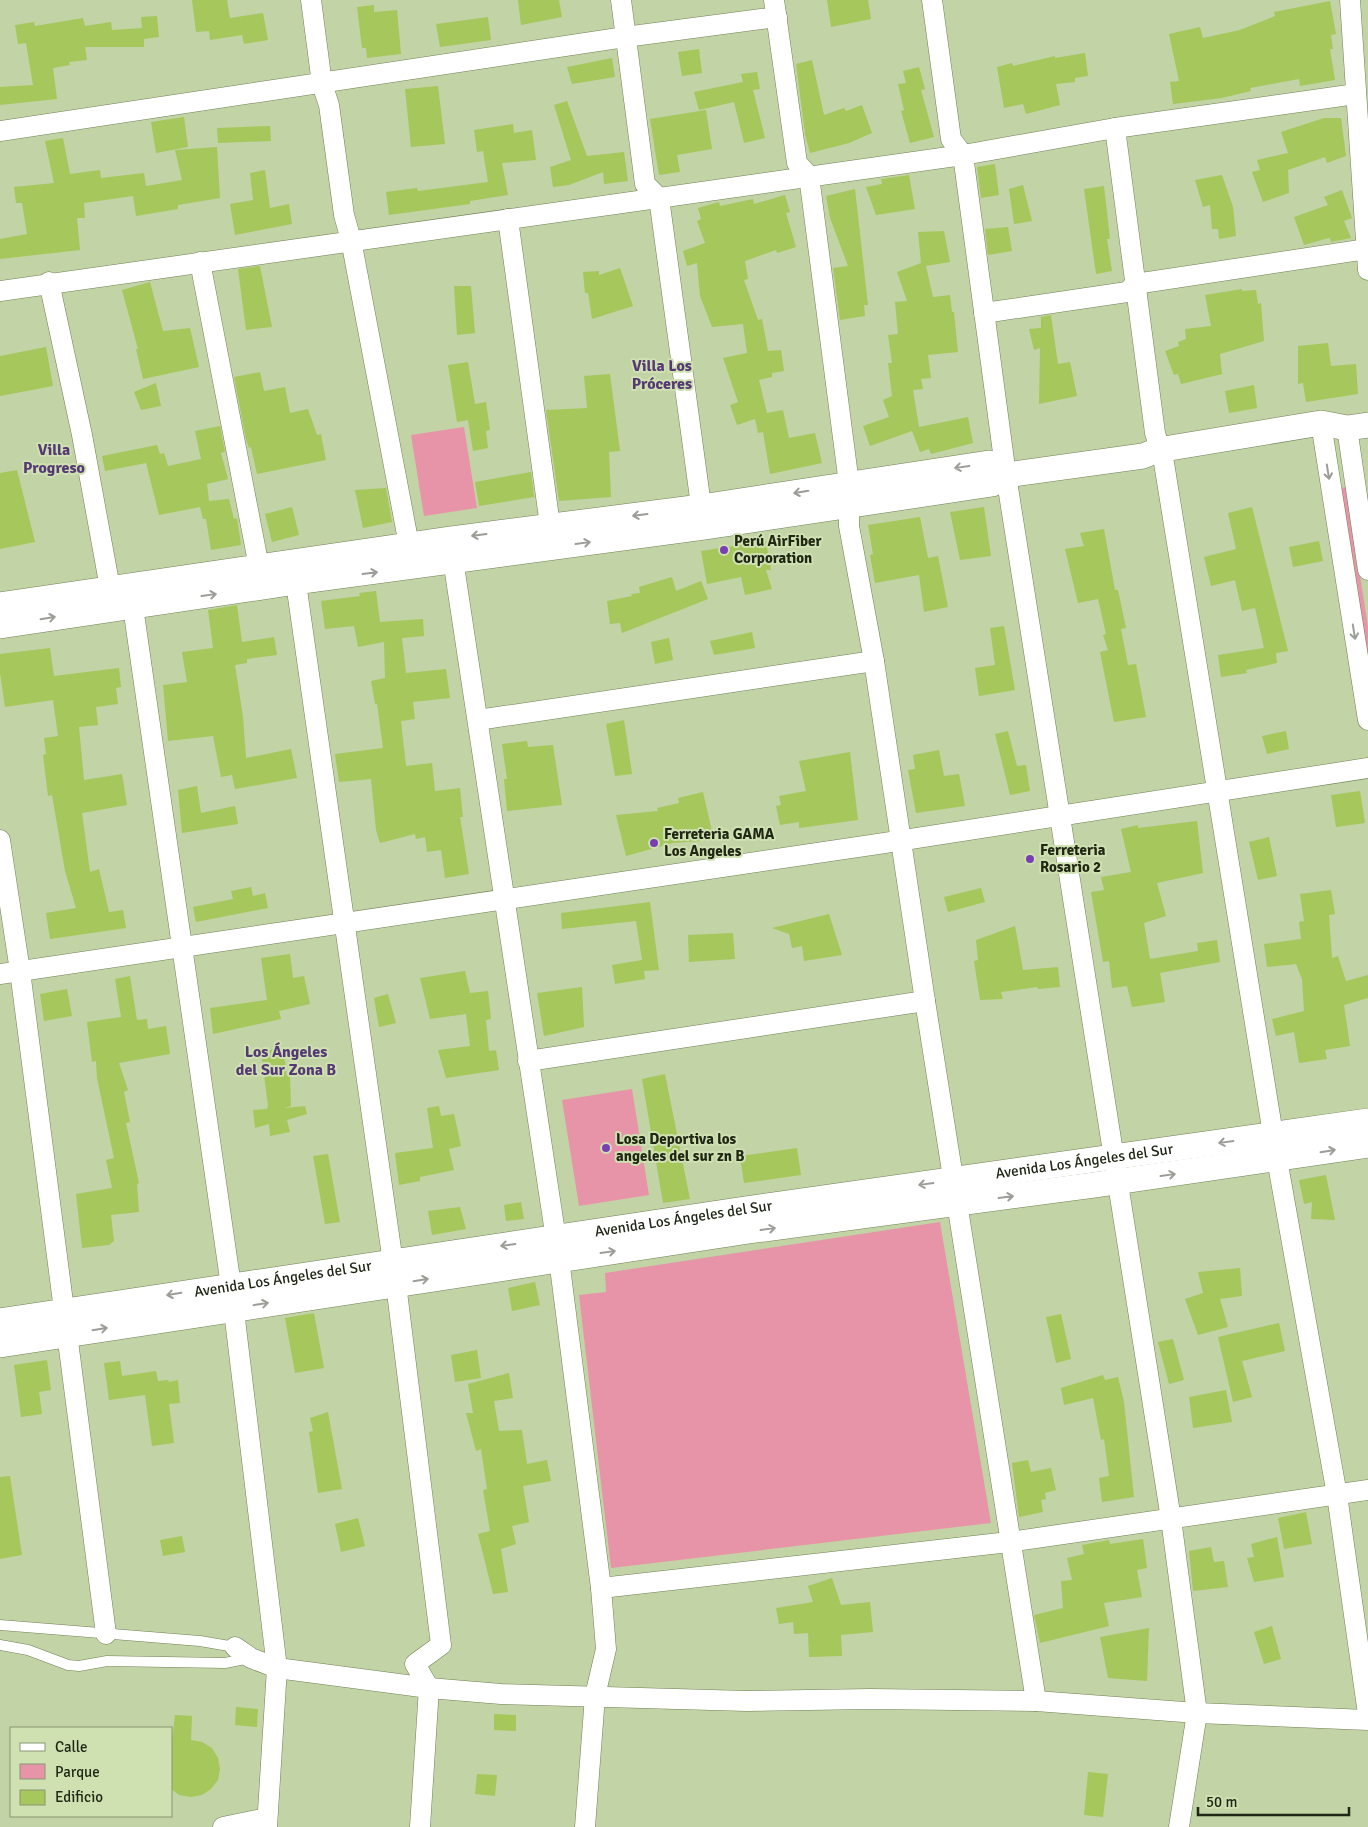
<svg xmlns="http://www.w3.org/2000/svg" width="1368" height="1827" font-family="Signika,sans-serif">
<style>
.green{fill:#e794a8}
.building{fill:#a5c75b}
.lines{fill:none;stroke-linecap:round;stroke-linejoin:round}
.service-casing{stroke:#718055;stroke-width:11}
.minor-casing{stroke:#718055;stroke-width:21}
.tertiary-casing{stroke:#718055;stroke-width:26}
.service{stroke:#fff;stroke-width:10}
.minor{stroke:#fff;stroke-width:20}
.tertiary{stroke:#fff;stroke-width:25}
.oneway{stroke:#9b9e96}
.poi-dot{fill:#7a3eb3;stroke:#cfe0b1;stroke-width:2}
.labels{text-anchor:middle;stroke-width:4;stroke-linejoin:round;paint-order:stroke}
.poi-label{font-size:15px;font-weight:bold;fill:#212715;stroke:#cfe0b1;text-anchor:start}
.street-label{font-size:15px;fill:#212715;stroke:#cfe0b1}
.neighbourhood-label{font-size:16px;font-weight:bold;fill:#553974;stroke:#cfe0b1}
</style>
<rect width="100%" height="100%" fill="#c2d3a5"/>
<g class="green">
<path d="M464 427 477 508 424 516 411 435Z"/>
<path d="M1346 487 1368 627V660L1341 488Z"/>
<path d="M632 1089 649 1195 579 1206 562 1100Z"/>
<path d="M940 1222 991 1523 611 1568 579 1295 606 1292 605 1273Z"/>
</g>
<g class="building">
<path d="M192 0H227L230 18 263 13 268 40 244 44 242 35 210 40 209 31 196 32Z"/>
<path d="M518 0H559L562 17 521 25Z"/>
<path d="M827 0H868L871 19 831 27Z"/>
<path d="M1330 1 1336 34 1331 35 1333 49H1330L1335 80 1300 86 1299 79 1250 88 1251 91 1222 98 1173 104 1170 82 1179 81 1169 34 1200 27 1203 38 1240 30 1275 16 1274 12Z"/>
<path d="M374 5V12L397 10 401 54 367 58 366 48H362L357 7Z"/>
<path d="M157 16 159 37 144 39V47H85L87 60 69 62 70 65 53 68 57 99 0 105V87L33 85 26 43 18 44 15 25 34 22 35 26 83 18 85 26 111 22 112 30 142 28 141 17Z"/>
<path d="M488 17 491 40 440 47 436 24Z"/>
<path d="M699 49 702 73 682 76 678 52Z"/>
<path d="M1085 53 1088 76 1075 78V82L1056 84 1060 105 1026 114 1023 104 1004 108 997 67 1012 63 1013 66 1055 56V58Z"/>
<path d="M612 58 615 77 572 84 567 67Z"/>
<path d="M812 60 824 115 844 108 846 111 862 105 872 133 849 143 810 153 805 134 796 64Z"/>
<path d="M919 67 925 89 921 90 934 137 910 143 901 111 904 110 898 84 906 83 903 71Z"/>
<path d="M757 72 760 89 753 90 765 138 744 143 734 102 699 110 694 92 743 82 741 74Z"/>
<path d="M438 86 445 144 411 147 405 89Z"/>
<path d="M567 101 587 156 624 152 628 181 604 184 603 172 569 185 553 187 550 167 571 160 554 105Z"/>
<path d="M706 110 712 149 677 155 680 172 659 175 650 119Z"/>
<path d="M184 117 188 147 156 153 151 122Z"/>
<path d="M1324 118H1341L1346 156 1327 163 1325 157 1288 170 1289 193 1263 202 1252 172 1260 170 1257 160 1288 153 1281 132Z"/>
<path d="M513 124 514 133 532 130 536 160 502 163 508 195 470 201V204L389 215 386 192 417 188 418 191 488 182 483 151 477 152 474 130Z"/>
<path d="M270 126 271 141 218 143 217 128Z"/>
<path d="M63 138 70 174 100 170 101 178 144 173 146 186 182 180 175 150 217 147 220 198 178 205V209L136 216 133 196 84 203 85 218H77L80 250 0 259V239L27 234 22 203H16L14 187 54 183 45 141Z"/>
<path d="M995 164 999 195 981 198 977 167Z"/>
<path d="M265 170 270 208 289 204 292 224 235 235 230 204 253 200 250 173Z"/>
<path d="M909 175 915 209 876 215 866 187 882 184 881 179Z"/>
<path d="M1222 175 1233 207 1236 236 1219 239 1218 229H1212L1210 205 1203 207 1195 180Z"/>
<path d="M1023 185 1032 221 1014 224 1009 189Z"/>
<path d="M1104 186 1110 239H1107L1112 271 1096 274 1084 189Z"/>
<path d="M855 189 868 305H864L865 316 840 320 833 268 848 266 830 218 826 196Z"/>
<path d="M1342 190 1352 218 1344 221 1351 238 1331 242 1330 238 1325 239 1304 245 1294 217 1328 205 1324 197Z"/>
<path d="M785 195 790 212 786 213 796 247 777 253 776 250 745 261 748 279 744 280 758 320 762 319 768 351 781 350 784 371 772 373V377L759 380 767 413 783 410 789 438 815 433 822 463 770 474 763 432 758 433 755 419 737 425 730 405 738 402 723 358 747 353 743 324 712 327 700 296 697 263 687 266 683 251 705 243 697 221 701 219 698 208 719 202 720 206 753 199 754 204Z"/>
<path d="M1008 227 1012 251 988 255 985 229Z"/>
<path d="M944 231 950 262 926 266 933 297 950 295 952 312H954L958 352 928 355 931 378 921 379 923 389 913 390 919 427 968 417 973 443 931 454 929 449 920 452 912 431 870 446 863 426 889 417 883 400 892 396 888 363H892L888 335 898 334 895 302 907 301 897 272 921 263 918 232Z"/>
<path d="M260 266 272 327 246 330 238 269Z"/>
<path d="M620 268 633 306 592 319 588 293H585L583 272 599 271V275Z"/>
<path d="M150 282 163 331 190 328 199 367 143 379 136 349H138L122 290Z"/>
<path d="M454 286H471L475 333 457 335Z"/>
<path d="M1242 289V291L1256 290 1258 304 1261 303 1264 341 1220 354 1222 374 1181 384 1178 374 1174 375 1165 351 1179 346 1178 342 1186 339 1185 329 1211 326 1205 295Z"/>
<path d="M1051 315 1058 364 1070 362 1077 396 1039 404 1040 348 1034 350 1029 329 1041 328V317Z"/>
<path d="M1328 343 1331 366 1356 364 1358 394 1306 402 1303 383 1298 384V346Z"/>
<path d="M46 347 53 386 0 396V356Z"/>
<path d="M468 362 475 404 486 402 490 430 486 431 488 448 473 451 468 420 457 422 448 365Z"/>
<path d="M260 372 264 391 285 387 290 413 308 409 317 435 321 434 326 460 257 474 251 447 249 448 246 439 234 377Z"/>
<path d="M610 374 620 451 609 452 611 497 559 501 546 410 587 408 584 376Z"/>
<path d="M156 383 161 406 141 410 134 392Z"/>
<path d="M1254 385 1257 408 1229 413 1225 391Z"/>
<path d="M220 426 225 452 221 453 228 479 207 484 209 501 229 499 234 519 237 518 241 545 211 550 206 519H203L200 507 159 515 146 463 105 471 102 456 157 445 160 454 164 453 168 466 201 459 195 431Z"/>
<path d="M17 470 35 542 0 549V473Z"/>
<path d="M531 472 534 497 479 506 475 482Z"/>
<path d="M386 488 392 522 363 528 355 490Z"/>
<path d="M292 507 299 535 272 542 265 514Z"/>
<path d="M984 507 991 556 960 560 950 512Z"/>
<path d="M1252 507 1288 651 1276 653 1277 663 1246 670 1247 673 1221 677 1218 655 1264 648 1255 608 1242 611 1235 580 1211 586 1204 557 1236 549 1228 513Z"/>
<path d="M920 517 928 558 938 556 948 607 924 612 919 575 875 583 870 555 873 554 868 525Z"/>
<path d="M1104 529 1115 590H1118L1126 628 1121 629 1128 665 1136 664 1146 717 1114 722 1100 652 1108 650 1103 635 1106 634 1098 599 1078 603 1065 549 1084 546 1080 533Z"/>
<path d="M766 541 771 570H766L772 589 745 595 741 577 707 584 701 551Z"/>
<path d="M1319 541 1323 561 1293 567 1289 547Z"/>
<path d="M672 577 676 591 701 581 708 599 622 633 620 623 610 624 607 601 632 596 631 594 640 593 639 587Z"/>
<path d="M376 591 380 622 423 619 424 636 402 638 406 673 446 669 450 698 413 702 415 719 401 721 406 766 432 763 435 791 460 788 463 817H460L469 874 445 878 441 850 427 852 425 837 416 839 415 834 380 843 376 830 371 779 339 782 335 754 383 748 377 704H375L371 681 385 678 384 642 358 647 354 626 325 629 321 601 360 596 359 593Z"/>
<path d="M237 605 242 642 274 637 277 655 247 659V663L235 665 243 717 246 758 291 749 297 778 235 789 232 775 221 777 213 736 168 741 163 685 187 682 182 652 213 648 208 610Z"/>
<path d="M1004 626 1015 690 979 696 975 668 995 665 990 628Z"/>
<path d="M752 632 755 648 714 655 710 641Z"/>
<path d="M669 638 673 660 655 664 651 642Z"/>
<path d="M50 648 54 676 119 668 121 687 116 688 118 704 96 707 98 725 79 727 84 780 122 774 127 805 82 813 90 872 99 869 109 912 123 910 126 928 50 939 46 913 76 908 65 871 52 795 48 796 43 755 46 754 44 738 58 736 53 700 5 707 0 673V654Z"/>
<path d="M624 720 632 774 615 776 606 724Z"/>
<path d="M1008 731 1017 766 1026 765 1030 791 1010 795 995 734Z"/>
<path d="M1286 731 1289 749 1267 754 1262 736Z"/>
<path d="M527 741 528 747 553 745 562 805 507 811 504 779H507L502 744Z"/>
<path d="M939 750 944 776 959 774 965 806 916 813 908 770 915 769 913 755Z"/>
<path d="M850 752 858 820 799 828V822L780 825 776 806 781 805 779 796 806 791 799 761Z"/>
<path d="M197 786 201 813 235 806 238 824 182 833 178 790Z"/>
<path d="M1360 791 1365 823 1336 827 1331 795Z"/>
<path d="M703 792 714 840 673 843 626 856 616 815 658 811 657 808 679 803 678 798Z"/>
<path d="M1197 821 1203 873 1157 883 1166 916 1144 923 1150 959 1198 951 1197 943 1217 940 1220 962 1160 973 1165 1002 1132 1007 1127 986 1112 988 1109 961 1103 962 1091 892 1104 890 1101 877 1131 872 1121 829 1138 825V828Z"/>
<path d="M1269 837 1277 876 1258 880 1249 842Z"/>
<path d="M251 887 253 896 265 893 268 908 196 922 193 907 233 899 231 891Z"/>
<path d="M981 888 985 902 948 912 944 897Z"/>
<path d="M1331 890 1335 914 1329 915 1332 958 1338 956 1346 981 1368 975V998L1344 1005 1350 1046 1325 1050 1327 1059 1299 1063 1294 1032 1276 1036 1272 1019 1304 1011 1302 979 1296 964 1267 967 1264 944 1301 939 1299 922 1304 921 1300 894Z"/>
<path d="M650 902 659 970 644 971 645 979 615 984 612 965 642 960 636 921 562 929 561 913Z"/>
<path d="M829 914 842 955 804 961 802 946 792 948 789 934 772 928Z"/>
<path d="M1015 926 1023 970 1058 967 1060 987 1038 989 1037 987 1001 992 1003 999 980 1000 974 961 978 960 976 940Z"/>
<path d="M733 933 735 959 689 962 688 935Z"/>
<path d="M290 954 293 978 304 976 310 1004 279 1011 281 1019 213 1034 210 1008 267 1000 261 958Z"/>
<path d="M465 971 470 993 488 991 491 1019 486 1020 489 1051 496 1050 499 1070 446 1078 438 1050 470 1046 466 1014 430 1019 420 978Z"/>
<path d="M130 976 137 1020 147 1019 148 1029 166 1026 170 1054 119 1063 128 1090 124 1092 130 1122 126 1123 139 1183 137 1184 139 1212 111 1215 114 1241 109 1245 82 1248 76 1194 112 1188 106 1160 114 1158 97 1078 96 1061 92 1062 87 1022 121 1017 115 979Z"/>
<path d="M582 987 584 1027 544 1036 537 993Z"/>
<path d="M67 989 72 1016 44 1021 40 994Z"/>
<path d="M388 994 396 1023 379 1027 374 998Z"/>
<path d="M283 1048 287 1076H290L291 1106 284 1108 305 1106 307 1114 287 1120 290 1132 270 1136 269 1124 255 1128 253 1110 267 1109 268 1106 261 1051Z"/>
<path d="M665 1074 690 1199 663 1203 642 1079Z"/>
<path d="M439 1106 441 1116 454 1114 461 1146 449 1149 454 1170 420 1177V1181L399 1185 395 1153 433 1148 427 1108Z"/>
<path d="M797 1148 801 1175 744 1183 740 1156Z"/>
<path d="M328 1154 340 1222 325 1224 313 1156Z"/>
<path d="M1326 1175 1335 1220 1311 1219 1312 1202 1304 1204 1299 1180Z"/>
<path d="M521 1202 524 1219 506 1221 504 1205Z"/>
<path d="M460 1207 466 1229 432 1235 428 1211Z"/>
<path d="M1240 1268 1242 1296 1220 1299 1228 1327 1198 1335 1185 1299 1203 1293 1198 1272Z"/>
<path d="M535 1282 540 1305 512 1311 508 1288Z"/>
<path d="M314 1313 324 1368 295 1373 285 1318Z"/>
<path d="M1061 1314 1071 1359 1056 1363 1046 1317Z"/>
<path d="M1279 1323 1285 1351 1242 1361 1252 1397 1233 1402 1218 1337Z"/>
<path d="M1173 1339 1184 1380 1169 1384 1158 1342Z"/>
<path d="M477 1350 481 1378 455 1382 451 1355Z"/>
<path d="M47 1360 51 1390 39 1392 42 1414 21 1417 14 1365Z"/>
<path d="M120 1361 122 1376 156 1371 158 1381 168 1380 169 1382 178 1380 180 1403 169 1404 174 1443 152 1446 145 1395 109 1400 104 1363Z"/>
<path d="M509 1373 513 1398 494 1401 499 1431 522 1430 527 1464 547 1460 551 1481 523 1486 529 1522 512 1526 516 1544 501 1549 508 1592 493 1594 478 1534 490 1531 483 1490 487 1489 481 1449 476 1451 466 1413H473L468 1384Z"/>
<path d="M1103 1375 1105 1380 1118 1377 1124 1402 1134 1497 1102 1502 1099 1478 1109 1476 1104 1439 1101 1440 1093 1398 1064 1405 1061 1388Z"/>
<path d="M1226 1390 1232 1422 1193 1428 1189 1397Z"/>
<path d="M328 1412 342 1489 318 1493 309 1432 313 1431 310 1418Z"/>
<path d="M1028 1460 1031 1472 1051 1468 1056 1490 1045 1493 1046 1499 1041 1500 1043 1512 1019 1517 1012 1463Z"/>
<path d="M10 1476 22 1555 0 1559V1477Z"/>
<path d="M1306 1512 1312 1544 1284 1549 1278 1518Z"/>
<path d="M358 1518 365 1546 341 1552 335 1524Z"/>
<path d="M182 1536 185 1552 163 1556 160 1540Z"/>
<path d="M1277 1537 1284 1577 1254 1582 1247 1558 1254 1557 1251 1544Z"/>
<path d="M1143 1539 1147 1568 1137 1570 1142 1597 1104 1603 1109 1626 1040 1643 1034 1615 1063 1608 1061 1581 1072 1580 1067 1558 1084 1554 1082 1545 1109 1540 1110 1544Z"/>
<path d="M1211 1547 1214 1562 1224 1561 1228 1587 1193 1591 1189 1551Z"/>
<path d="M832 1578 841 1605 870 1602 873 1632 841 1635 842 1656 809 1657 808 1633 794 1634 793 1622 779 1624 776 1608 813 1602 808 1586Z"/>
<path d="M1272 1626 1281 1659 1264 1664 1254 1632Z"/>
<path d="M1149 1628 1147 1681 1108 1678 1100 1637Z"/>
<path d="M236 1707 258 1709 257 1727 235 1725Z"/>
<path d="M494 1714 516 1715V1731L494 1730Z"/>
<path d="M175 1715 192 1716 191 1740 202 1742 212 1748 218 1758 220 1769 218 1780 211 1789 202 1795 191 1797 179 1795 171 1789V1748Z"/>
<path d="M1088 1772 1108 1774 1103 1817 1084 1815Z"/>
<path d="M477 1774 497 1775 495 1796 475 1794Z"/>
</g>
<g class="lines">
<g class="service-casing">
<g id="service">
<path d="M0 1625 200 1641 235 1647"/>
<path d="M0 1645 28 1650 68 1665 79 1666 107 1661 225 1663 250 1658"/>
</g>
</g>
<g class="minor-casing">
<g id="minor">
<path d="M311 0 322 84 329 105 344 215 351 240 409 545"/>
<path d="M621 0 645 184 659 198 703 520"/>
<path d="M774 0 797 163 809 176 849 484V526L874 661 925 1001 1036 1701"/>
<path d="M932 0 951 139 963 155 1006 475 1171 1519 1197 1713 1179 1827"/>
<path d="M1350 0 1368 270"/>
<path d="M1115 128 1155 433 1164 463 1277 1159 1337 1495 1368 1714"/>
<path d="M0 131 625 37 777 17"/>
<path d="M508 219 552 540"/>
<path d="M200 262 259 567"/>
<path d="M49 282 82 435 110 588"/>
<path d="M0 291 963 155 1115 128 1356 94"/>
<path d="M984 313 1127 292 1135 284 1367 249"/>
<path d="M1321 423 1368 720"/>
<path d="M1347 428 1368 570"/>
<path d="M451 546 559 1259 601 1588 606 1649 595 1696 585 1827"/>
<path d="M294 569 396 1284 441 1645 415 1664 429 1688 420 1827"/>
<path d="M131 593 231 1286 277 1668 267 1827"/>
<path d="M478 720 874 661"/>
<path d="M0 840 20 971 106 1634"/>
<path d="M0 974 878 844 1368 768"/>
<path d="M528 1061 925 1001"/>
<path d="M601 1588 1009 1542 1368 1490"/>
<path d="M235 1647 251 1658 277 1668 429 1688 501 1694 747 1701 870 1699 1036 1701 1197 1713 1368 1720"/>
<path d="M223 1827 267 1818"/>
</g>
</g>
<g class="tertiary-casing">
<g id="tertiary">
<path d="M0 605 450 539 701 507 989 463 1006 475"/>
<path d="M0 626 296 582 704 527 992 484 1006 475 1143 456 1158 450 1321 423 1347 428 1368 425"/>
<path id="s1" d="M0 1321 745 1209 1368 1121"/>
<path d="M0 1345 749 1231 1094 1185 1368 1145"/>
</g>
</g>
<use href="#service" class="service"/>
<use href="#minor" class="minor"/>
<use href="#tertiary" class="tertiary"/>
</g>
<defs><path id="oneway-shaft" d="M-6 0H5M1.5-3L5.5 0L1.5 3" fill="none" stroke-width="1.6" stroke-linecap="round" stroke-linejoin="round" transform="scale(1.25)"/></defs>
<g class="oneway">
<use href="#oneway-shaft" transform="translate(962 467) rotate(172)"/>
<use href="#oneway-shaft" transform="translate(1328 472) rotate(81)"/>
<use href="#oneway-shaft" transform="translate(801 492) rotate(171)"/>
<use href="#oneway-shaft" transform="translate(640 515) rotate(173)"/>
<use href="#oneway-shaft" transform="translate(479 535) rotate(173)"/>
<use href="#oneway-shaft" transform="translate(583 543) rotate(-8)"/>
<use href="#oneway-shaft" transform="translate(370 573) rotate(-7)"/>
<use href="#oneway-shaft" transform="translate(209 595) rotate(-8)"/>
<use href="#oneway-shaft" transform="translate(48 618) rotate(-9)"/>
<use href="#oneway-shaft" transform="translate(1354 632) rotate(81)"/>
<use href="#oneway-shaft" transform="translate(1226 1142) rotate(172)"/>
<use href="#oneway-shaft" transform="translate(1328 1151) rotate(-9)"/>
<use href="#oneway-shaft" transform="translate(1168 1175) rotate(-8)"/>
<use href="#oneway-shaft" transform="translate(926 1184) rotate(172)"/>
<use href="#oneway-shaft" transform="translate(1006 1197) rotate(-7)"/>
<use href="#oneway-shaft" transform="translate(768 1229) rotate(-8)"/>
<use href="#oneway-shaft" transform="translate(508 1245) rotate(172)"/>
<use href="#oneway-shaft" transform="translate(608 1252) rotate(-8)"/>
<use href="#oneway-shaft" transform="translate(421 1280) rotate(-9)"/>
<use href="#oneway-shaft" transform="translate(174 1294) rotate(171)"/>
<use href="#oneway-shaft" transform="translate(261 1304) rotate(-9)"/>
<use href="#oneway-shaft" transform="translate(100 1329) rotate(-9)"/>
</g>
<g class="poi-dot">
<circle cx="724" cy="550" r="5"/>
<circle cx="654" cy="843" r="5"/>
<circle cx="1030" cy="859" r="5"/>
<circle cx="606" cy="1148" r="5"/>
</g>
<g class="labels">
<g class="poi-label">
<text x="734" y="546">Perú AirFiber<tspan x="734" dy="17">Corporation</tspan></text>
<text x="664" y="839">Ferreteria GAMA<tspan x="664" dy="17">Los Angeles</tspan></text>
<text x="1040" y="855">Ferreteria<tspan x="1040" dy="17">Rosario 2</tspan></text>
<text x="616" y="1144">Losa Deportiva los<tspan x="616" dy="17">angeles del sur zn B</tspan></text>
</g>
<g class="street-label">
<text dy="5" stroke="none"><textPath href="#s1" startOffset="1096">Avenida Los Ángeles del Sur</textPath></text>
<text dy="5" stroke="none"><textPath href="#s1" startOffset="691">Avenida Los Ángeles del Sur</textPath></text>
<text dy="5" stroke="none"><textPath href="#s1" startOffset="286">Avenida Los Ángeles del Sur</textPath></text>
</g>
<g class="neighbourhood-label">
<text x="662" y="371">Villa Los<tspan x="662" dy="18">Próceres</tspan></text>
<text x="54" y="455">Villa<tspan x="54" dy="18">Progreso</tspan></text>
<text x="286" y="1057">Los Ángeles<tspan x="286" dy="18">del Sur Zona B</tspan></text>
</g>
</g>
<rect x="10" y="1727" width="162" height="90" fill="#cfe0b1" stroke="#899673"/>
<rect x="20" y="1743" width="25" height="8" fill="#ffffff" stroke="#899673"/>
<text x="55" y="1752" font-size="15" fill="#212715">Calle</text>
<rect x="20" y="1764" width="25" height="15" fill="#e794a8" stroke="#899673"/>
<text x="55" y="1777" font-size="15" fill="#212715">Parque</text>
<rect x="20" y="1790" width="25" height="15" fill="#a5c75b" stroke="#899673"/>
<text x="55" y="1802" font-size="15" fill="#212715">Edificio</text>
<path d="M1198 1807v8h151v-8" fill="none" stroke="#212715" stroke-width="2.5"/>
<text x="1206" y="1807" font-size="15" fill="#212715" stroke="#cfe0b1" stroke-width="4" paint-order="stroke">50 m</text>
</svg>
